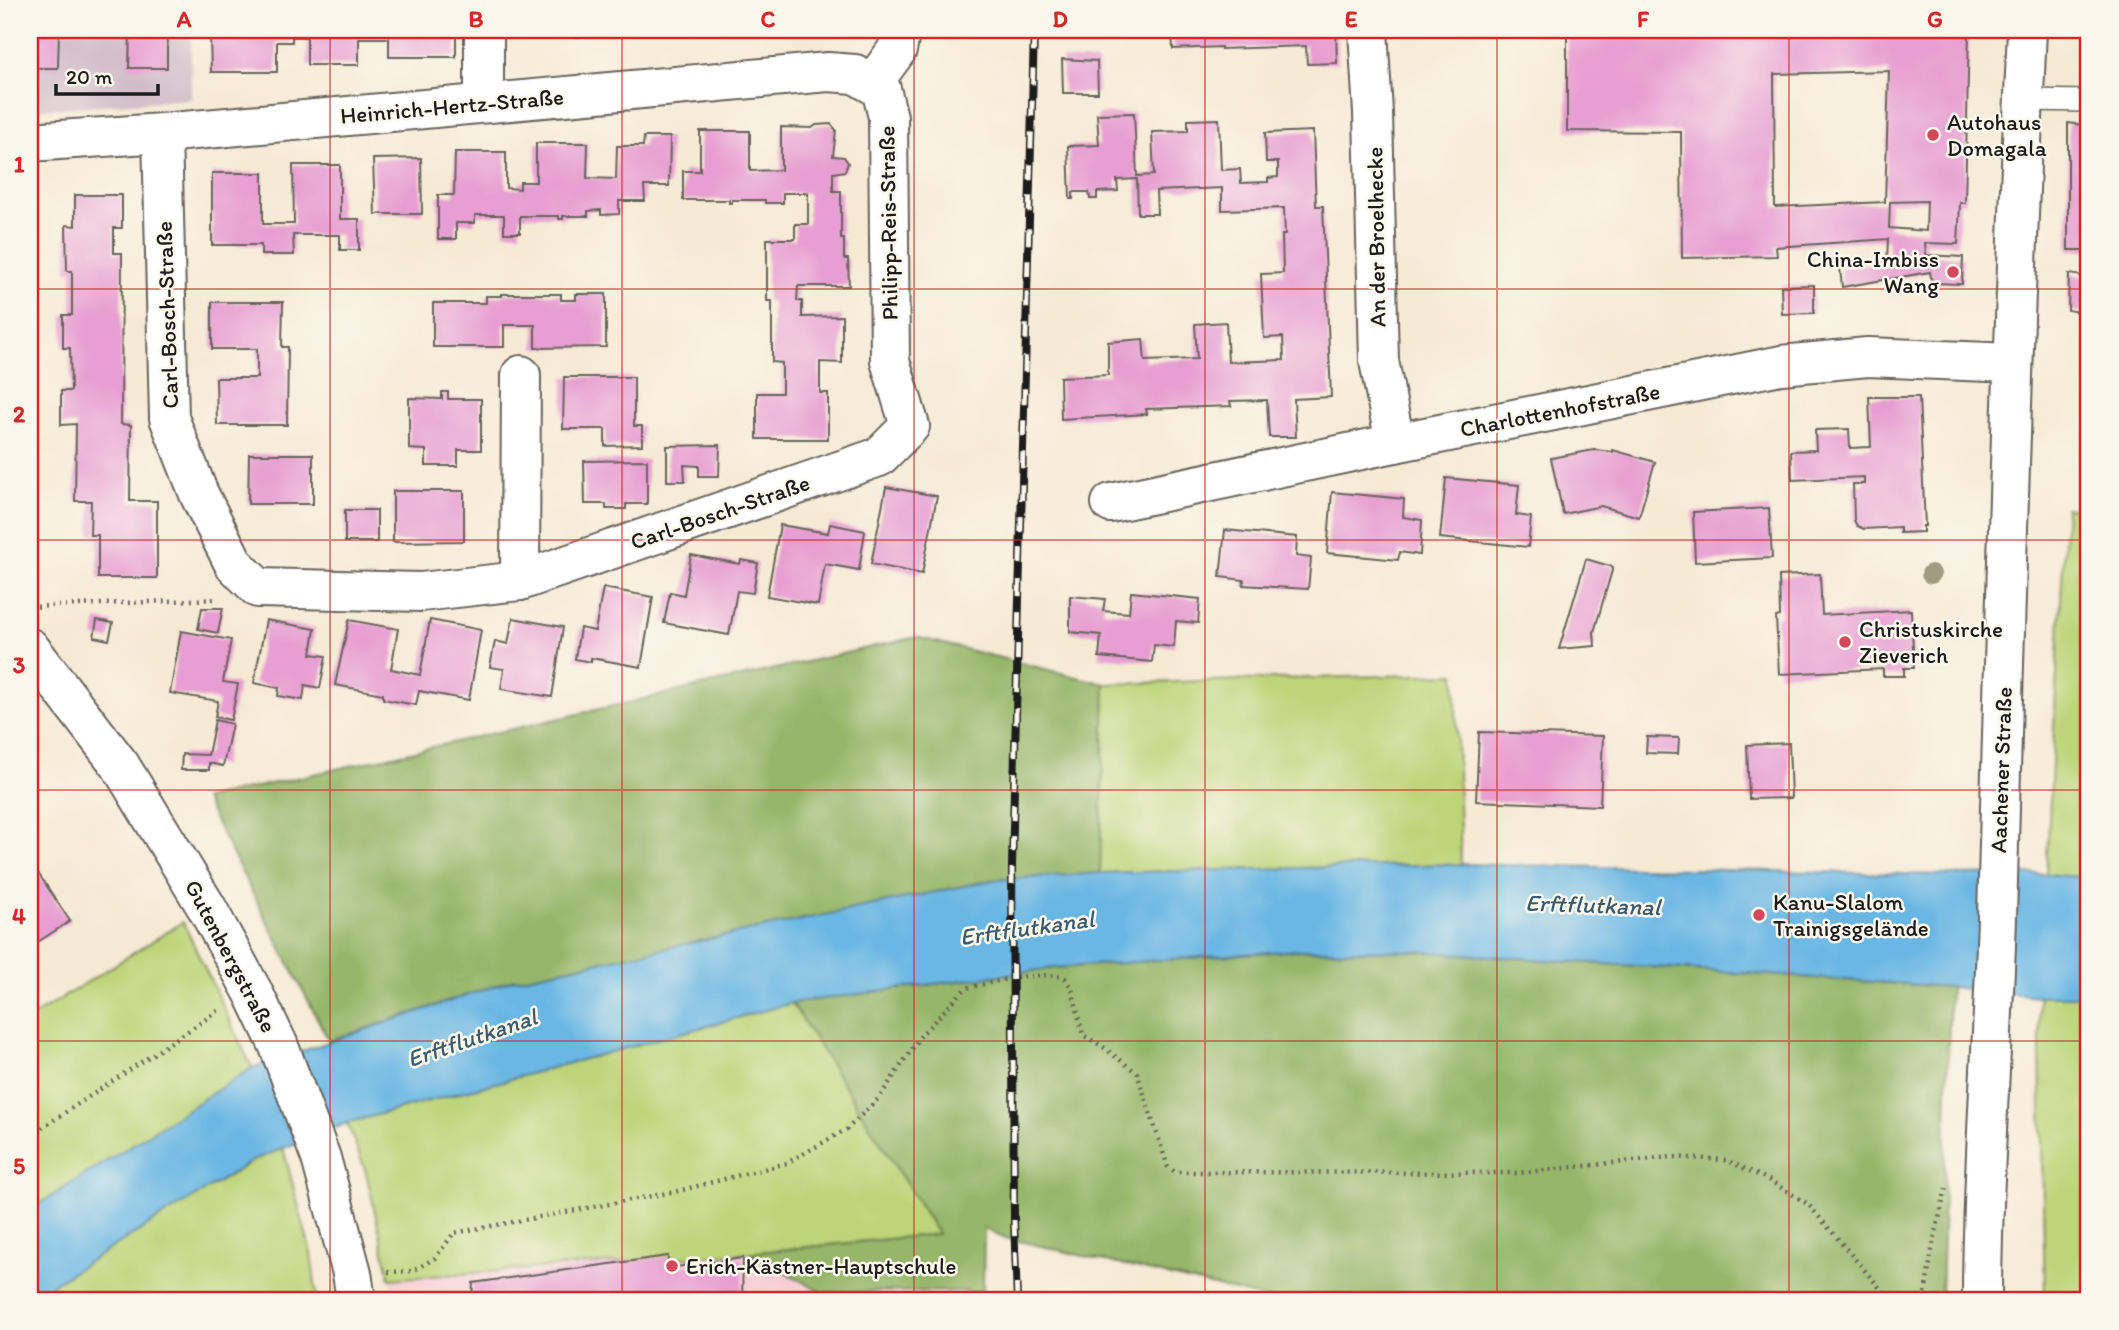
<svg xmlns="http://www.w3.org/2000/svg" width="2119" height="1330" font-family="Itim,sans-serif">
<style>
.built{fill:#f6cfd6}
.industrial{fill:#d1bdc9}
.green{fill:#bed479;stroke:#6d784a;stroke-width:2}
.forest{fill:#96b669;stroke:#596942;stroke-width:2}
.water{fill:#6ab7e4;stroke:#436a80;stroke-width:2}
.building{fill:#e79ed2;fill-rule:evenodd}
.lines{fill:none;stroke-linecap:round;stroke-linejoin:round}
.lane-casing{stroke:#68645d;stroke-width:24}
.street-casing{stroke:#68645d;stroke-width:42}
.secondary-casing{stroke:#68645d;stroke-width:42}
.path{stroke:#68645d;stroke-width:4.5;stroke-dasharray:2 5;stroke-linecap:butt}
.lane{stroke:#fff;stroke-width:21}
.street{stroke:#fff;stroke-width:38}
.secondary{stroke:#fff;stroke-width:38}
.rail-casing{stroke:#1c1c1c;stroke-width:8}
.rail{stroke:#fbf7ec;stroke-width:5;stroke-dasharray:16;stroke-linecap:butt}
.tree{fill:#9d9c81}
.grid{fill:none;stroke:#d62828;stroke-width:2;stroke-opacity:0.55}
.poi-dot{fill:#d1495b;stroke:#fbf7ec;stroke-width:2.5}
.labels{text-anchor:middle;stroke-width:5;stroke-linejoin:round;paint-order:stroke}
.street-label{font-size:23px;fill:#1c1c1c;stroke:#fbf7ec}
.poi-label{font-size:23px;fill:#1c1c1c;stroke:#fbf7ec;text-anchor:start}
.water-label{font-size:24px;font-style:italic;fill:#3b5a6c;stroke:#fbf7ec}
.neatline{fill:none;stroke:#d62828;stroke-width:2.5}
.grid-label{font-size:23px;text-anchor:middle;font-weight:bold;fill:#d62828}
</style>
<rect width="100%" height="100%" fill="#fbf7ec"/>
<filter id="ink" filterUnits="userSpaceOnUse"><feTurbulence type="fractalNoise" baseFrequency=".0143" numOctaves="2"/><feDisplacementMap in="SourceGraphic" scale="14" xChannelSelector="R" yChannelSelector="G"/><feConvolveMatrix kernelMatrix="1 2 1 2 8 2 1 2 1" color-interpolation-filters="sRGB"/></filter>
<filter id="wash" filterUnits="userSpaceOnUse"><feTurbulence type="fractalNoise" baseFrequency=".00686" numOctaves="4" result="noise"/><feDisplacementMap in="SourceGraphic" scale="28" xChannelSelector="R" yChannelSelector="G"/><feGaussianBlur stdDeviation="1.57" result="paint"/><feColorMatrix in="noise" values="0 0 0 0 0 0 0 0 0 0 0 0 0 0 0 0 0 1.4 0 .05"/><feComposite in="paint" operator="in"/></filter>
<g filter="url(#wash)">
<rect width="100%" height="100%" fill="#f6ead5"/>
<path class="built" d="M749 1253 822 1292 983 1291 984 1300H397L390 1280Z"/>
<path class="industrial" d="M30 30H191V99L30 110Z"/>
<g class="green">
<path d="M2066 508 2089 511V878L2046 874Z"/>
<path d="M1455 674 1461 864 1100 873 1105 684Z"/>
<path d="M183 922 252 1068 30 1210V1018Z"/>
<path d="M2039 996H2089V1300H2045Z"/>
<path d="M792 1003 939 1234 749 1253 390 1279 366 1172 347 1123Z"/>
<path d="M283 1148 311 1253 317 1300H30V1298L256 1159Z"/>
</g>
<g class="forest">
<path d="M916 637 1105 684 1100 873 993 880 512 980 329 1041 204 799Z"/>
<path d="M1299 950 1413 951 1950 987 1941 1298 1826 1300H1273L1006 1238 984 1229 983 1291 822 1292 749 1253 938 1234 792 1003 1054 968Z"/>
</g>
<path class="water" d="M1461 864 1949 875 2046 874 2089 878V996H2039L1950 987 1413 951 1299 950 1054 968 792 1003 347 1123 256 1159 30 1298V1210L252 1068 512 980 993 880 1100 873Z"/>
<g id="blocks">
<g class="building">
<path d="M30 30H59L58 68H30Z"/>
<path d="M130 30H167V68H129Z"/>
<path d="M196 30H456V57H389V38H359V65H307V37H292V42H277V72H211L210 33H196Z"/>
<path d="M517 30H577L578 37H517Z"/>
<path d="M1172 30H1336L1337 63 1307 64 1306 46 1221 49V47L1173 49Z"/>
<path d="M1567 30H1969L1965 203H1960L1958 244 1925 243 1926 255 1963 257 1962 284 1932 283 1930 272 1842 287 1840 268 1887 261 1888 239 1776 247 1777 256 1682 258 1681 132 1567 131ZM1889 71 1885 202 1775 207 1774 74ZM1927 201 1926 231 1889 228 1890 202Z"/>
<path d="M1062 59 1097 61 1098 93H1063Z"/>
<path d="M1134 113 1137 176 1154 175 1152 132 1188 131V120L1219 119 1221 170 1240 169 1241 183 1268 182V178L1278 177V162H1266L1265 133 1313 131 1316 206H1323L1331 397 1294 399 1296 437H1269L1267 400 1230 401 1231 406 1146 409 1147 414 1061 419 1060 377 1108 375V342L1143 339 1145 361 1197 359 1195 324 1226 322 1228 362 1284 360 1283 337 1264 338 1261 274 1283 273 1282 235H1285L1284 208 1222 210V188L1156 191 1157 214H1138L1137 179 1117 180 1118 191 1097 192V199H1090L1089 192H1073V199H1070L1068 146 1099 145 1097 114Z"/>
<path d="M2068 123 2089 126V250H2068Z"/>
<path d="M831 124 836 130 833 156 844 157 848 163 845 171 833 173V191H841V239H844V259H848L849 286H798L797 301H802V317L842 316V363L820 362V393H828V439H757V393H782V363L772 362V301H767V239H795V224H808V193H783V203H765V200H732V203H729V200H683V171H700V131H750V171L781 170V127L812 128 816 125Z"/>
<path d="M644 137H670L669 186H644L645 201H619V214L601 215V210L588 211V216H563V219H559V216H520V233H504V215H475V223H456V239H438V195H454L455 152H506V188L520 189V182H536V143H588L587 178 616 179 617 146H643Z"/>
<path d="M421 158 422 214H375L373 159Z"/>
<path d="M293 165H340V219H359V250H340V235H293L294 255H261V245H212V173H263V224H294Z"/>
<path d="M75 195H122V228H114V253H122L121 424 131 425 130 501H157V578H98V535H90L91 501H75L76 424 61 425V391H71L70 348H63V315H72V271H67L66 225 75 226Z"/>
<path d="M2069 274 2089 277V314L2068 310Z"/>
<path d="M1814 285V313L1782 314 1781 286Z"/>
<path d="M502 294H561V300H576V294H606V347L535 348V325H504V347H433V303H486V296H502Z"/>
<path d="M212 302H283L282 347H288L287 425H217L216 378H257V349H212Z"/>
<path d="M564 377H634V426H642V445L605 446V429H563Z"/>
<path d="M442 392H448V399H481V450H458V466H426V450L409 449V398L442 399Z"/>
<path d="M1869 397H1919L1925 526H1923V532L1900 533V527L1864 529 1857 526 1854 520 1853 484H1864V477L1792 480 1791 451 1816 450 1815 430 1849 429 1850 448 1871 447Z"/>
<path d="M720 445 719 476H699V466L684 465 685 481H667V446Z"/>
<path d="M1594 450 1613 452V450L1655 462 1639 517 1601 506 1563 514 1551 458Z"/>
<path d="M249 454H313V504H248Z"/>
<path d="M647 460V504H626V509H606V504H585L584 461Z"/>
<path d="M1446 478 1519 485 1516 515 1531 517 1528 547 1440 538Z"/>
<path d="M886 487 937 496 922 574 871 564Z"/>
<path d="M393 491H464V541L393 542Z"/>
<path d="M1332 492 1404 499 1403 517 1422 520 1420 555 1400 552 1398 560 1327 553Z"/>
<path d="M1769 508 1772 558 1695 562 1693 512Z"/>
<rect x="345" y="510" width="32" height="32"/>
<path d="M830 524 865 531 859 570 825 564 818 605 767 596 780 525 828 533Z"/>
<path d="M1225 530 1297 537 1296 556 1311 558 1308 589 1243 585 1244 580 1220 577Z"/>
<path d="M691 555 740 564 741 560 758 563 753 593 737 591 729 635 664 623 670 592 684 595Z"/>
<path d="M1586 559 1613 567 1594 632 1595 646 1559 649Z"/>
<path d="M1820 574 1822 615 1911 610 1914 668H1904V676H1883V669L1779 674 1776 617 1780 616 1779 576Z"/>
<path d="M603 588 653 597 641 667 591 658V662L575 659 580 628 595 631Z"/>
<path d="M1131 592 1200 599 1198 623 1176 621 1174 647 1154 645 1152 662 1099 657 1101 635 1070 632V596L1105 599 1103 611 1129 613Z"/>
<path d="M202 608H223L218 633 198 629Z"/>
<path d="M513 618 563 627 552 697 501 689 504 669 490 667 495 641 508 644Z"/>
<path d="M97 620 113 623 109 640 94 637Z"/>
<path d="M266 620 315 629 311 654 326 656 320 688 305 685 303 700 278 696 279 688 254 683Z"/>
<path d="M349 620 398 629 391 669 420 675 430 620 481 630 469 700 419 691 416 705 383 699V694L335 685Z"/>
<path d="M181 631 231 640 223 682 238 684 231 720 215 717 218 701 170 693Z"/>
<path d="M215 720 232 724 223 766 209 763V770H181L182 754 208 755Z"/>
<path d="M1479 732 1603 736 1600 806 1476 801Z"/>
<path d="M1647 737 1679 738 1678 754 1646 753Z"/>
<path d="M1789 743 1791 798 1749 799 1747 745Z"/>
<path d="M32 864 70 921 30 947V865Z"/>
<path d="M668 1256V1268L743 1258 742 1300H472L473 1283Z"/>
</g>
</g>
</g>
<g filter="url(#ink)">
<use href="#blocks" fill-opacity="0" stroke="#68645d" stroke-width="2"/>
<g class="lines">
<g class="lane-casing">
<path id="lane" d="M2024 100 2089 101"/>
</g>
<g class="street-casing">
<g id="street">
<path d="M484 30V103"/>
<path d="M1368 30 1373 113 1379 361 1395 443"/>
<path d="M873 83 897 50 901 30"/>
<path d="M30 142 162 133 828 72 855 74 881 89 888 117 890 361 910 426 879 457 520 581 421 592 258 588 234 564 199 494 169 418 162 133"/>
<path d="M1111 503 1395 443 1781 365 1868 357 2013 363"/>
<path d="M520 581 521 375"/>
<path d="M30 648 120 765 207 908 253 992 278 1044 321 1158 352 1273 356 1300"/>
</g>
</g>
<g class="secondary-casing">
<path id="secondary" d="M1982 1300C1982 1173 1993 1045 1997 917 2005 621 2013 325 2027 30"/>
</g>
<g class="path">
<path d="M30 607 217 599"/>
<path d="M30 1136 221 1009"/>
<path d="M388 1272 413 1271 435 1258 454 1233 678 1191 787 1163 847 1129 879 1098 922 1034 966 988 1016 977 1050 975 1065 978 1072 989 1083 1035 1102 1046 1137 1073 1168 1167 1175 1172 1517 1173 1671 1157 1726 1160 1767 1179 1808 1204 1890 1300"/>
<path d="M1924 1300 1933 1244 1946 1188"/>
</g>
<use href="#lane" class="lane"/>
<use href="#street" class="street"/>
<use href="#secondary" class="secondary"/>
<g class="rail-casing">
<path id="rail" d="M1017 1300 1014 1221 1012 865 1034 30"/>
</g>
<use href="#rail" class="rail"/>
</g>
<circle class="tree" cx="1931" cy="574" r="10"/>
</g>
<path class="grid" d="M330 30V1300M622 30V1300M914 30V1300M1205 30V1300M1497 30V1300M1789 30V1300M30 289H2089M30 540H2089M30 790H2089M30 1041H2089"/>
<g class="poi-dot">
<circle cx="1933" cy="135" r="7"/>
<circle cx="1953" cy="272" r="7"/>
<circle cx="1845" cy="642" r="7"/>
<circle cx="1759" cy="915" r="7"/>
<circle cx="672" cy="1266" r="7"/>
</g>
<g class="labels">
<g class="street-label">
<text transform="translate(452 106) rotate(-5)" y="8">Heinrich-Hertz-Straße</text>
<text transform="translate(888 223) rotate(-91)" y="8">Philipp-Reis-Straße</text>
<text transform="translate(1376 237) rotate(-91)" y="8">An der Broelhecke</text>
<text transform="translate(167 315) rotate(-92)" y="8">Carl-Bosch-Straße</text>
<text transform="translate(1560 410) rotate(-11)" y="8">Charlottenhofstraße</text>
<text transform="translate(720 512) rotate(-19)" y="8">Carl-Bosch-Straße</text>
<text transform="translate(2001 770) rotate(-88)" y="8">Aachener Straße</text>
<text transform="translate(231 956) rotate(62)" y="8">Gutenbergstraße</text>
</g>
<g class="poi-label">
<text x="1947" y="130">Autohaus<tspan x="1947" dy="26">Domagala</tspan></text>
<text x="1939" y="267" text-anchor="end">China-Imbiss<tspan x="1939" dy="26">Wang</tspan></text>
<text x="1859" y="637">Christuskirche<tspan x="1859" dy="26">Zieverich</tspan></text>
<text x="1773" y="910">Kanu-Slalom<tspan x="1773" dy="26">Trainigsgelände</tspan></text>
<text x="686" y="1274">Erich-Kästner-Hauptschule</text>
</g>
<g class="water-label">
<text transform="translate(1593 905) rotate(2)" y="8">Erftflutkanal</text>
<text transform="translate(1027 928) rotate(-8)" y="8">Erftflutkanal</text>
<text transform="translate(472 1038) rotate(-19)" y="8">Erftflutkanal</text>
</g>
</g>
<rect width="2119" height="1330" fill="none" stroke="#fbf7ec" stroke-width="77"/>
<path d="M56 84v10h102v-10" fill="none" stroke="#1c1c1c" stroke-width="3.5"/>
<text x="66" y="84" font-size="21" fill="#1c1c1c" stroke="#fbf7ec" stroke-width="5" paint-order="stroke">20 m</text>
<rect x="38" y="38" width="2042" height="1254" class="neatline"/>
<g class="grid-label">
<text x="184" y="27">A</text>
<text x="476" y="27">B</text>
<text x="768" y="27">C</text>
<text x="1060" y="27">D</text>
<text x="1351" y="27">E</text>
<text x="1643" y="27">F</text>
<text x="1935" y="27">G</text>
<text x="19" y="172">1</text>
<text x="19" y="422">2</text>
<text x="19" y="673">3</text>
<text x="19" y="924">4</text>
<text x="19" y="1174">5</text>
</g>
</svg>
